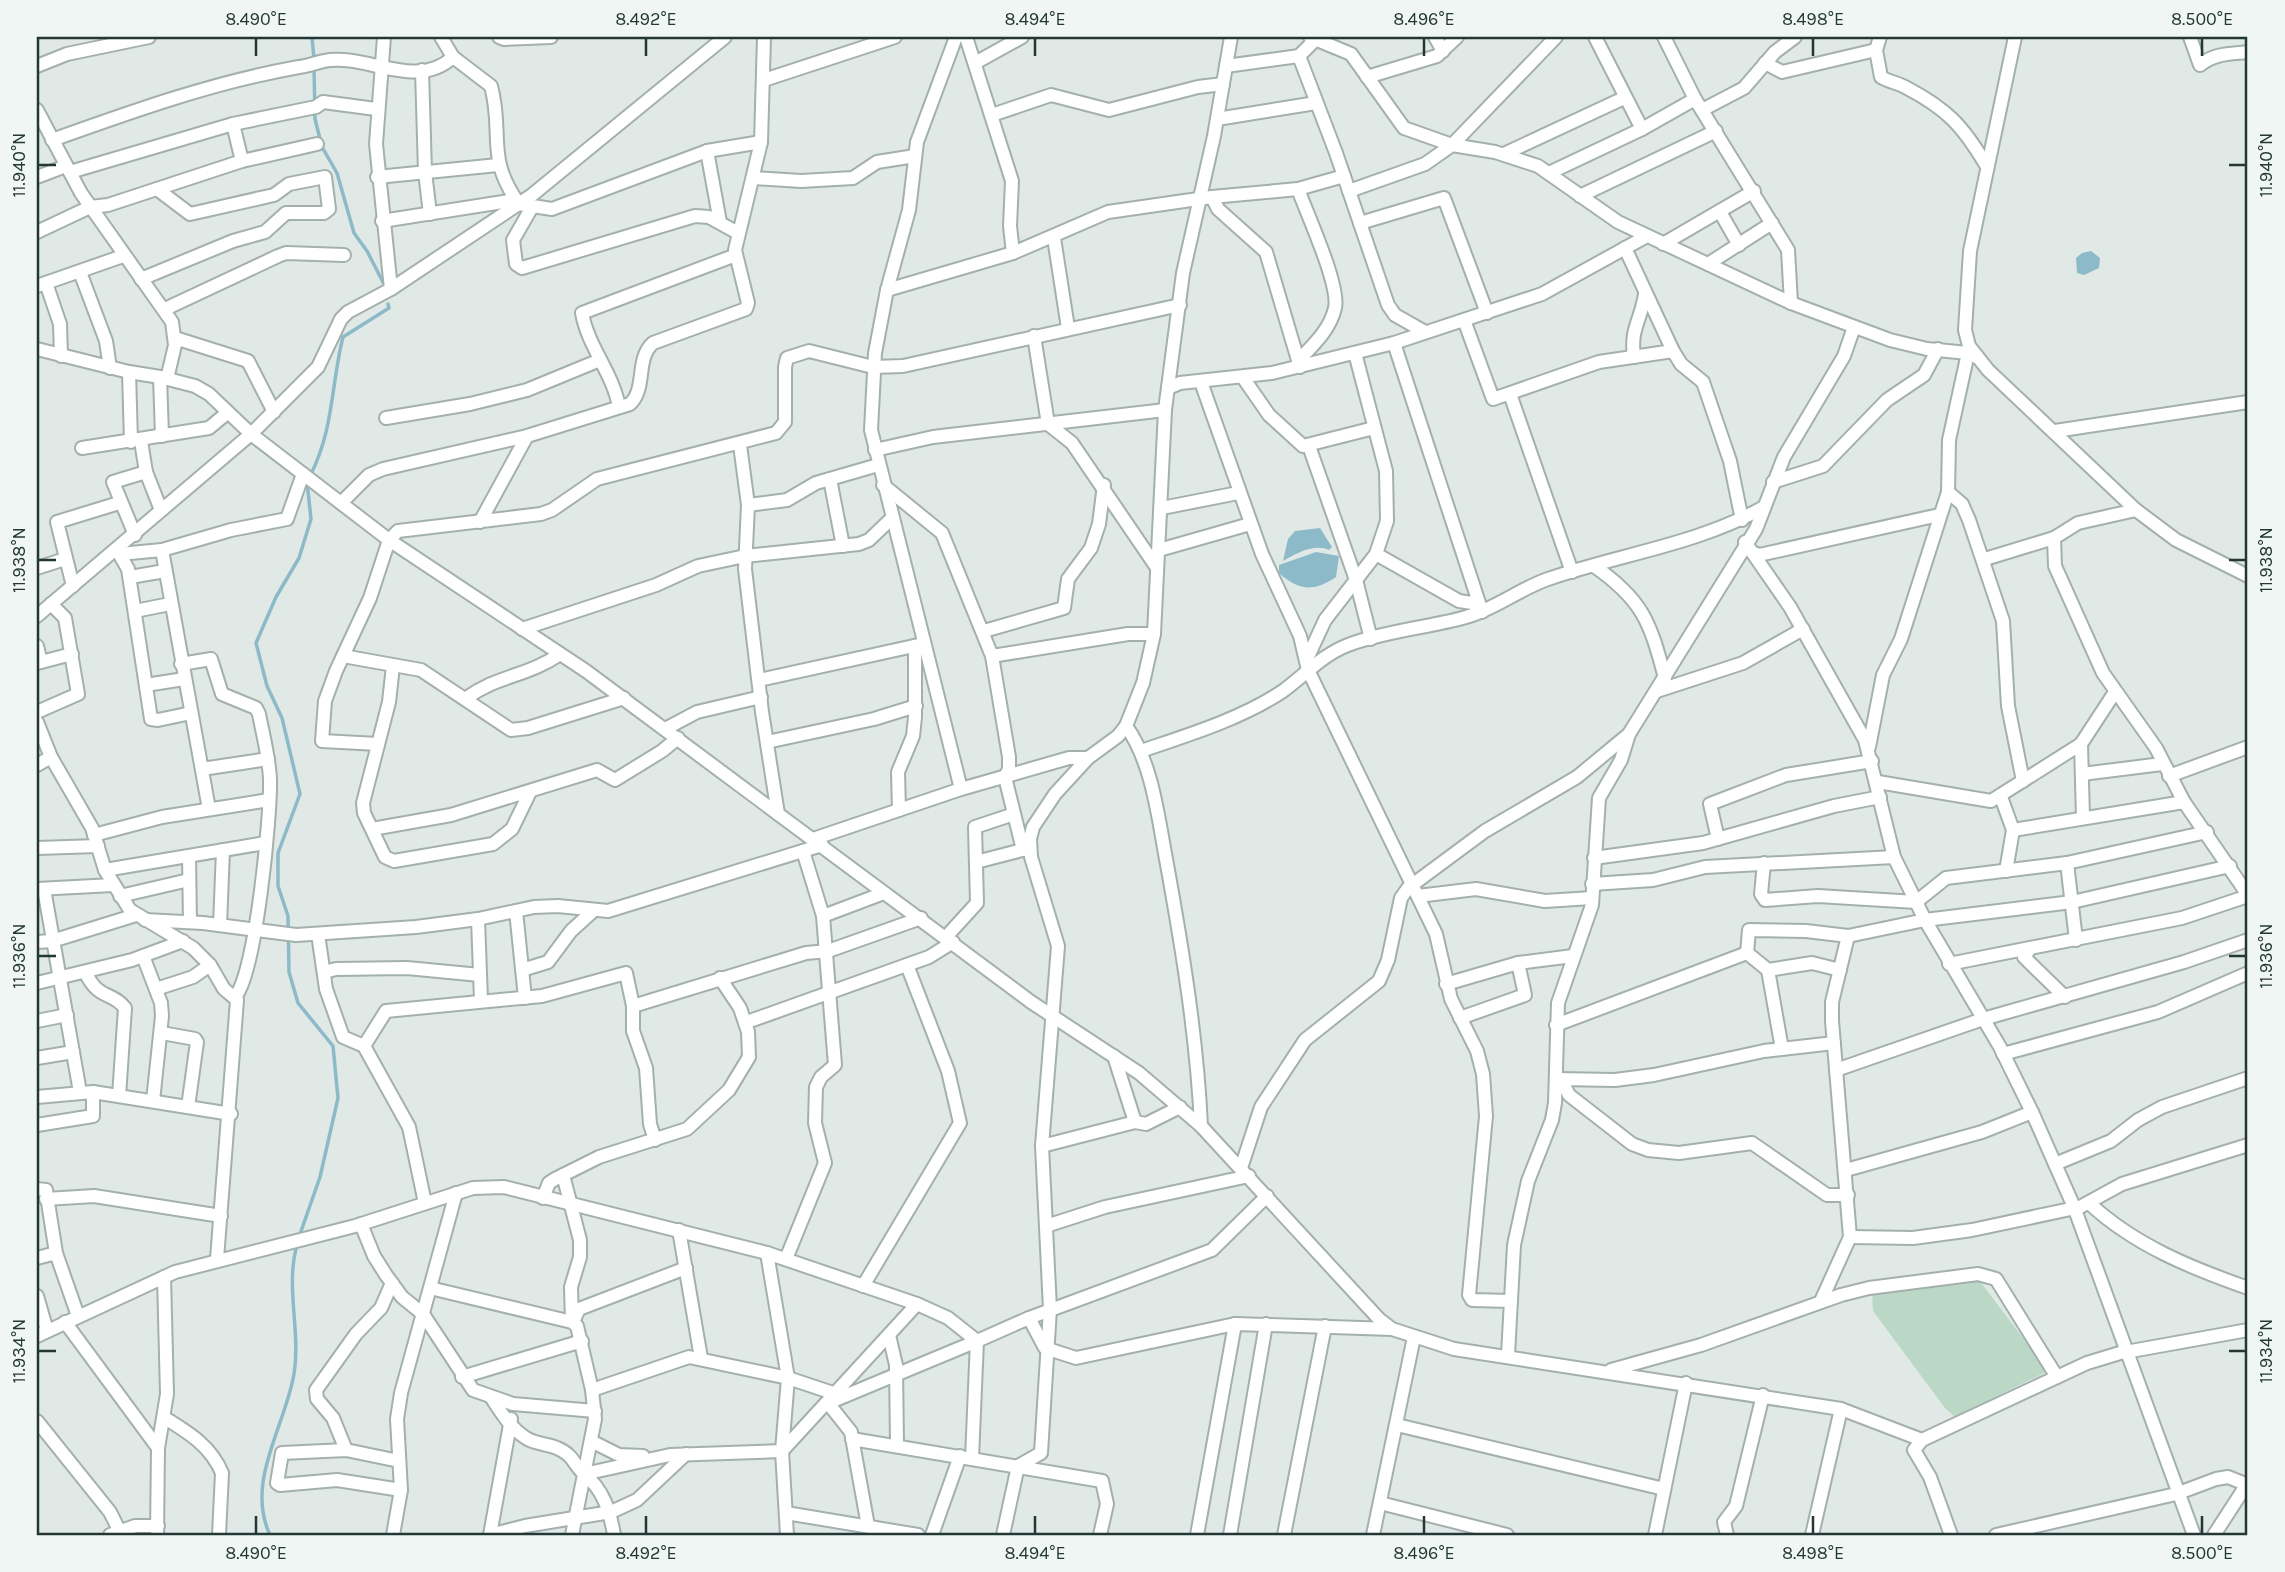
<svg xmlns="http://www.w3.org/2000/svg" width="2285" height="1572" font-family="Karla,sans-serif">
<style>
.green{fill:#bbd8c6}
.water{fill:#8dbac9}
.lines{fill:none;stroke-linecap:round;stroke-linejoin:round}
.stream{stroke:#8dbac9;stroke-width:3.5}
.street-casing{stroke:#a4b0ad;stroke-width:16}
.street{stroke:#fff;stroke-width:12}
.ticks{fill:none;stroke:#233834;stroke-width:2.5}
.neatline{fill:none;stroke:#233834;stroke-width:2.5}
.ticks-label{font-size:18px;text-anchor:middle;fill:#233834}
</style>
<rect width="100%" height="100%" fill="#e0e9e6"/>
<path class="green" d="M1979 1280 2048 1371 1955 1417 1945 1408 1873 1311 1872 1294Z"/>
<g class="water">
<path d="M2091 251 2100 258 2099 268 2084 275 2077 273 2076 258 2082 253Z"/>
<path d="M1320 528 1332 547 1329 550C1315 543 1296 553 1283 561L1288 539 1295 531Z"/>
<path d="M1316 552 1339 556 1336 577C1314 592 1299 591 1279 573V565Z"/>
</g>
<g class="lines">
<g class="stream">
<path d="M312 37 314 59"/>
<path d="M314 67 315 119 322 147 337 173 354 233 367 251 386 288"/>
<path d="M310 476C334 430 331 384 343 337L389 308 388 304"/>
<path d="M299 1237 320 1177 338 1098 333 1046 298 1003 289 972 288 916 278 886V853L300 794 282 718 267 686 256 643 276 597 299 558 311 519 307 482"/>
<path d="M270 1535C245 1482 285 1427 294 1374 301 1331 285 1287 297 1245"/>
</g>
<g class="street-casing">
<g id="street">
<path d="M384 37 376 144 391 289"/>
<path d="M441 37 453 57 491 86C504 134 485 157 519 204L552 209 707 151 761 142"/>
<path d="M499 37 504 39 551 37"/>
<path d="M956 37 917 142 909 210 887 290 875 353 871 430 961 789"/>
<path d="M966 37 1012 181 1010 226 1013 253"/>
<path d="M1310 37 1351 54 1404 128 1452 145 1495 152 1538 166 1618 222 1791 303 1890 340 1927 349 1968 353 1976 357"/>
<path d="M1435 37 1443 51"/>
<path d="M1595 37 1642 129"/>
<path d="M1664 37 1695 99 1788 250 1791 303"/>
<path d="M1880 37 1876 50 1881 77C1889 82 1899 83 1907 88 1947 109 1963 126 1986 165"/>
<path d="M2015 37 1970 251 1965 330 1969 346 1988 370 2136 510 2176 540 2248 576"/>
<path d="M2190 37 2200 65C2215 53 2230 54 2248 52"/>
<path d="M1299 56 1336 153 1388 305 1395 315 1425 332"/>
<path d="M975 63 1022 37"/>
<path d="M1765 63 1782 72 1876 50"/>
<path d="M37 66 67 54 149 37"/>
<path d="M1226 66 1299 56 1316 39"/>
<path d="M422 70 425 172 430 214"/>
<path d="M1367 77 1437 56 1457 37"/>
<path d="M764 80 895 37"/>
<path d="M37 110 81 193 172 322 175 345 167 379"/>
<path d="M1702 110 1744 88 1775 52 1795 37"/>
<path d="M992 115 1051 95 1109 110 1198 87 1223 84"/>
<path d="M1217 119 1316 103"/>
<path d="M233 124 242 161"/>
<path d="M52 140C133 111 214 82 299 67 309 66 320 61 330 60 370 56 418 90 453 57"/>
<path d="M707 151 720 222"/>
<path d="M1504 154 1624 98"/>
<path d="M70 172 233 124 316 107 323 102 376 109"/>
<path d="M1549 173 1642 129 1695 99"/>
<path d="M37 177 66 166"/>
<path d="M377 177 498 165"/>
<path d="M754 178 801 181 853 178 877 162 915 156"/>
<path d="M1349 191 1425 164 1452 145 1556 37"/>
<path d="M1580 196 1716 131"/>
<path d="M1212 197 1218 209 1266 252 1300 367"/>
<path d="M532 207 513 240 516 264 522 268 695 216 709 217 738 233"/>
<path d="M1720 212 1739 245"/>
<path d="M382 221 516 200"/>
<path d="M1360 223 1444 198 1487 313"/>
<path d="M37 232 90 207 108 205 242 161 317 144"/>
<path d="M1054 238 1068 328"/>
<path d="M1663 244 1754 191"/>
<path d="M1625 248 1673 351 1681 364 1703 382 1730 461 1742 520"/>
<path d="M1708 264 1772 223"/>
<path d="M80 272 106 341 110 368"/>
<path d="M141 279 233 241 265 232 286 213H324L329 209 325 177 289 184 274 195 190 214 157 189"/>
<path d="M46 283 60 324 61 356"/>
<path d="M37 286 123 256"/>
<path d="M887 290 1013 253 1108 212 1212 197 1298 189 1344 176"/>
<path d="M165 309 278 256 286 253 344 255"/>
<path d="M1464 320 1493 399 1599 362 1673 351"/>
<path d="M1034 336 1048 424 1072 443 1157 568"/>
<path d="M175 338 248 361 274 412"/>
<path d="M1394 343 1482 612"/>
<path d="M37 349 129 372 160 377 195 386 209 394 251 434 389 540 586 671 1031 1002 1139 1073 1201 1126 1379 1319 1392 1329 1454 1349 1841 1409 1922 1440 1914 1450 1930 1477 1951 1535"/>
<path d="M1634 357C1630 328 1641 321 1645 294"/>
<path d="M1298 361C1313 345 1330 330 1335 308 1340 285 1307 214 1298 189"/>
<path d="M129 372 131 442"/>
<path d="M160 377 162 436"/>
<path d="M1244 379 1269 415 1303 446 1374 428"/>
<path d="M1201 382 1262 554 1300 636 1308 670 1436 934 1451 999 1477 1051 1483 1074 1486 1116 1469 1295 1472 1300 1511 1301"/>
<path d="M1168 388 1180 383 1272 373 1394 343 1542 294 1647 236"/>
<path d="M1510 394 1572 572"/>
<path d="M619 407C613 373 588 347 582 313L736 255"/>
<path d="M386 418 470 404 527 390 600 360"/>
<path d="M2055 431 2248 402"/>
<path d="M141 441 146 472 161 510"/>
<path d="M740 445 748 505 745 569 762 712 778 814"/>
<path d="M1309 446 1356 580 1371 639"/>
<path d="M82 448 209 428 227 413"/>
<path d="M875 450 933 437 1165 410"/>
<path d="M830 479 843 546"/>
<path d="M1773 482 1823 466 1887 400 1924 375 1938 349"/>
<path d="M883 485 942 533 992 656 1009 757V769L1005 777 1023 850"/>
<path d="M1948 492 1962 504 1969 520 2003 621 2008 706 2023 781"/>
<path d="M341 503 369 475 383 469 527 436 630 404C647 388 635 359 653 343L746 309 748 303 735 250 761 142 764 37"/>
<path d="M748 505 787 500 816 483 878 465"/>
<path d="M1162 508 1238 493"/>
<path d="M480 522 527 436"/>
<path d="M135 535 113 482 146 472"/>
<path d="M2054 538 2055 566 2103 673 2156 748 2184 802 2248 895"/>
<path d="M1745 542 1790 607 1865 740 1894 857 1925 920 2000 1047 2032 1112 2074 1207 2194 1535"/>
<path d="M117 550 128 569 151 719 158 720 191 713"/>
<path d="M162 550 209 809"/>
<path d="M1159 550 1250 524"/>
<path d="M1754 553 1759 555 1939 515"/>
<path d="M120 554 162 550 231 530 287 519 303 474"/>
<path d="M1376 554 1459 601 1479 604"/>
<path d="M1985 559 2054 538 2078 523 2136 510"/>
<path d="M1594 566C1643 600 1650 622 1665 678"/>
<path d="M37 568 65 559"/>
<path d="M130 577 165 571"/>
<path d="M73 586 57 522 119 503"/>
<path d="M135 611 170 604"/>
<path d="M37 616 251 434 318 367 341 319 348 312 391 289 532 195 725 37"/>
<path d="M522 629 656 585 698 566 745 556 859 544 869 540 892 518"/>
<path d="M984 631 1064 608 1068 579 1091 548 1099 524 1104 485"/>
<path d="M37 646 41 662"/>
<path d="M343 656 421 670 511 730 528 728 624 698"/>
<path d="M992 656 1128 634H1154"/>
<path d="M1306 661 1325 620 1376 554 1387 521 1386 471 1355 353"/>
<path d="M37 663 72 654"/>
<path d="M181 664 211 659 222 694 256 708 259 714C263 735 269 757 270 779 271 815 256 973 235 997"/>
<path d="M393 666 389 702 363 803 364 813 385 857 394 861 493 844 512 829 530 792"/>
<path d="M759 680 923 644"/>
<path d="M146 685 184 679"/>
<path d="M1657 691 1743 663 1803 629"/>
<path d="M465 699C497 675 527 677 560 654"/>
<path d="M37 712 78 694 65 618 51 604"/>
<path d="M37 722 51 757 92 828 105 870 130 910 193 948 210 965 224 989 237 1000 217 1259"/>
<path d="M1126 726C1152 762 1158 816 1166 859 1182 947 1197 1037 1201 1126"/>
<path d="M665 729 697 712 761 697"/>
<path d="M767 742 874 719 916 706"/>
<path d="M378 744 322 741 325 701 336 671 370 598 389 540 398 531 541 514 552 510 597 479 776 433 785 422V367L787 358 809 351 873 367 903 366 1180 305"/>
<path d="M2081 744 2083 818"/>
<path d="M1869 747 1883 675 1901 639 1948 492 1949 440 1968 353"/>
<path d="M1141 751C1188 735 1241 719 1283 691 1305 675 1322 655 1348 645 1385 631 1427 628 1466 617 1495 609 1519 589 1548 579 1620 554 1696 545 1764 507"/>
<path d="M37 765 51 757"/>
<path d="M202 769 268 759"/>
<path d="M2082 774 2162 764"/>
<path d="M2169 776 2248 747"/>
<path d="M1878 782 1991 801 2081 744 2115 692"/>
<path d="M2001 797 2013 830 2006 871"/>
<path d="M899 810 898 772 913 736 915 717V646"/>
<path d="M372 829 451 815 597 770 615 780 662 751 678 738"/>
<path d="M2013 830 2184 802"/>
<path d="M94 835 162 817 269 800"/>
<path d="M813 839 961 789 1069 758H1088"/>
<path d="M1718 839 1710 804 1786 775 1872 761"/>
<path d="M37 848 98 846"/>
<path d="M189 856 190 922"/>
<path d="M1594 858 1703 843 1834 806 1880 797"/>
<path d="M976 862 1030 848"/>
<path d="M1764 863 1761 894 1765 900 1818 896 1916 902 1946 878 2067 863 2207 832"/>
<path d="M2067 863 2076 940"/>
<path d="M105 870 265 843"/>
<path d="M1592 884 1653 880 1705 867 1894 857"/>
<path d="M37 889 113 885"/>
<path d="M44 889 80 1092"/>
<path d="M120 896 189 880"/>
<path d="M1418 896 1476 889 1545 901 1592 898"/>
<path d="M516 911 525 998"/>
<path d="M823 916 884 893"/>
<path d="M478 919 481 1000"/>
<path d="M145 920 203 923 296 935 416 927 478 919 534 907 558 906 608 911 822 845"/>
<path d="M220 925 223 850"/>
<path d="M318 934 326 989 343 1037 364 1046 409 1127 425 1203"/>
<path d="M946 937 977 903 975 827 1014 814"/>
<path d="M37 942 52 941 136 915"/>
<path d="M2029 950 2024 957 2065 997"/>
<path d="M1747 953 1749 930 1806 931 1848 936 1925 920 2072 902 2230 866"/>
<path d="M143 956 161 1003 162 1016 153 1101"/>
<path d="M1949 964 2182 918 2248 896"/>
<path d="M522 970 548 962 571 931 593 911"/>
<path d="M1768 970 1782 1049"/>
<path d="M85 972C100 1002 111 990 125 1008L119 1096"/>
<path d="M324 972 336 969 407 968 480 975"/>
<path d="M37 983 132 960 183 941"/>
<path d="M1446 984 1518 963 1573 956"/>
<path d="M156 989 193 977 210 965"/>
<path d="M633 1006 806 953 828 951 921 918"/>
<path d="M1460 1018 1525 995 1518 963"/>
<path d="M37 1021 67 1015"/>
<path d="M747 1022 929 957 953 942"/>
<path d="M1556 1025 1747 953 1768 970 1812 963 1840 970"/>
<path d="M162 1033 195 1039 197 1042 188 1107"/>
<path d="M364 1046 386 1011 542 996 626 973 633 1006V1031L646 1068 650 1124 655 1140"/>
<path d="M2003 1054 2158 1012 2248 973"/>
<path d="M1114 1056 1135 1122"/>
<path d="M37 1058 73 1052"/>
<path d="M1836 1070 1983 1019 2184 962 2248 940"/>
<path d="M1557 1079 1615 1080 1654 1075 1764 1051 1834 1043"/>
<path d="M1561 1079 1569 1095 1632 1144 1648 1150 1679 1153 1752 1143 1827 1195H1848"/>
<path d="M37 1097 93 1092 231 1114"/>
<path d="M37 1125 93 1116V1092"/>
<path d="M1042 1146 1135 1122 1146 1124 1180 1107"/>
<path d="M2055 1164 2111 1141 2138 1120 2162 1107 2248 1078"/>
<path d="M1241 1168 1261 1107 1305 1040 1379 981 1388 960 1401 898 1408 888 1485 831 1577 777 1629 734 1756 529 1784 457 1844 356 1854 327"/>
<path d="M1846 1170 1982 1132 2032 1112"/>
<path d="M563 1175 580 1240V1257L571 1287 572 1322"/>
<path d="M37 1189 46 1190 56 1253 78 1316"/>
<path d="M543 1198 549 1183 555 1179 599 1157 687 1129 729 1090 749 1057 748 1032 740 1008 720 978"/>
<path d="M46 1199 94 1196 221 1216"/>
<path d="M2089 1203C2134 1245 2191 1268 2248 1288"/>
<path d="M361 1224 374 1256 386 1275 402 1297 423 1314 473 1390 513 1404 595 1411"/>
<path d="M1046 1226 1105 1207 1249 1176"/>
<path d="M679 1230 701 1358"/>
<path d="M1850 1237 1913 1238 1972 1230 2080 1207 2122 1184 2248 1145"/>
<path d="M767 1253 788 1378 782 1451 787 1535"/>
<path d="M37 1258 56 1253"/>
<path d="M786 1259 825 1163 815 1123 816 1087 821 1077 835 1065 823 916 803 851"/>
<path d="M863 1286 960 1123 948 1071 907 965"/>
<path d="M430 1288 572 1322 577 1326 592 1390 595 1419 572 1535"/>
<path d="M37 1296 47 1331"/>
<path d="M1821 1301 1850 1237 1832 1021V1002L1848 936"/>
<path d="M1029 1318 1212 1250 1267 1196"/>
<path d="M65 1322 158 1448"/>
<path d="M573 1322 579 1309 686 1268"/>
<path d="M889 1335 896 1365 897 1445"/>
<path d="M37 1336 175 1272 355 1226 473 1188 504 1187 767 1253 917 1304 948 1318 977 1341 1029 1318 1045 1348 1076 1358 1235 1324 1392 1329"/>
<path d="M1508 1355 1514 1245 1528 1181 1552 1120 1555 1103 1558 1003 1592 905 1599 798 1621 760 1629 734"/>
<path d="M1611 1370 1701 1345 1841 1295 1869 1288 1978 1274 1996 1279 2057 1377"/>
<path d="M462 1377 582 1341"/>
<path d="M592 1390 689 1357 788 1378 836 1394"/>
<path d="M491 1397C501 1412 510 1428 526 1438 535 1444 548 1444 557 1448 574 1455 573 1464 584 1474 603 1489 610 1511 614 1535"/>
<path d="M165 1418C189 1433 211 1446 222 1473L219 1535"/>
<path d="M37 1421 110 1512 119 1530"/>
<path d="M1397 1425 1664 1489"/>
<path d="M852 1439 1102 1481 1107 1504 1100 1535"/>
<path d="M1922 1440 2087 1363 2120 1353 2248 1330"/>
<path d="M591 1441 619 1455 643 1456"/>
<path d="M346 1450 333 1418 317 1399 316 1390 356 1334 381 1308 392 1283"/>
<path d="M399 1461 346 1450 282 1453 277 1483 280 1485 337 1480 401 1490"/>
<path d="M584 1474 670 1455 782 1451 917 1304"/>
<path d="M1380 1503 1507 1535"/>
<path d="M786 1513 918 1535"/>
<path d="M868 1526 851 1432 828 1403 977 1341 972 1458"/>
<path d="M110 1535 135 1526H158"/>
<path d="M157 1535 158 1448 167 1394 164 1277"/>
<path d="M393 1535 401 1490 397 1419 401 1393 456 1193"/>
<path d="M490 1535 525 1526 611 1512 637 1500 686 1454"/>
<path d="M490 1535 511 1419"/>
<path d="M932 1535 960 1456"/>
<path d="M1003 1535 1018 1466 1041 1453 1050 1309 1042 1146 1058 946 1031 857 1030 839 1033 827 1055 794 1088 758 1118 736 1126 726 1143 683 1154 634 1165 410 1183 273 1214 136 1231 37"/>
<path d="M1197 1535 1235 1324"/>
<path d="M1230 1535 1266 1324"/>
<path d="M1284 1535 1325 1326"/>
<path d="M1373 1535 1414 1337"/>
<path d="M1655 1535 1686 1383"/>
<path d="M1727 1535 1724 1522 1736 1506 1763 1395"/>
<path d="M1812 1535 1841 1409"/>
<path d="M1996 1535 2176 1494 2216 1479 2228 1477 2248 1485"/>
<path d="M2214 1535 2247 1484"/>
</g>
</g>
<use href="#street" class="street"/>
</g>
<path class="ticks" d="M256 38V56M646 38V56M1035 38V56M1424 38V56M1813 38V56M2202 38V56M38 165H56M2229 165H2246M38 560H56M2229 560H2246M38 956H56M2229 956H2246M38 1351H56M2229 1351H2246M256 1516V1534M646 1516V1534M1035 1516V1534M1424 1516V1534M1813 1516V1534M2202 1516V1534"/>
<rect width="2285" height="1572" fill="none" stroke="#f0f6f4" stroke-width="77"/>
<rect x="38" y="38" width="2208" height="1496" class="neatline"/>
<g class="ticks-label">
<text x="256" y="25">8.490°E</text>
<text x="646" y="25">8.492°E</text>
<text x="1035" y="25">8.494°E</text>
<text x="1424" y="25">8.496°E</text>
<text x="1813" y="25">8.498°E</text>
<text x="2202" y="25">8.500°E</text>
<text transform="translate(19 165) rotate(-90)" y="6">11.940°N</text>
<text transform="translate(2266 165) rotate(-90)" y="6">11.940°N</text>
<text transform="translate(19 560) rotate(-90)" y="6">11.938°N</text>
<text transform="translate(2266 560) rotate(-90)" y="6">11.938°N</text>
<text transform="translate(19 956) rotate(-90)" y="6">11.936°N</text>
<text transform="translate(2266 956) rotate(-90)" y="6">11.936°N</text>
<text transform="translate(19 1351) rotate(-90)" y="6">11.934°N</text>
<text transform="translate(2266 1351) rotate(-90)" y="6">11.934°N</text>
<text x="256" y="1559">8.490°E</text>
<text x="646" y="1559">8.492°E</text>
<text x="1035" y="1559">8.494°E</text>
<text x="1424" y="1559">8.496°E</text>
<text x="1813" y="1559">8.498°E</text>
<text x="2202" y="1559">8.500°E</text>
</g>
</svg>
